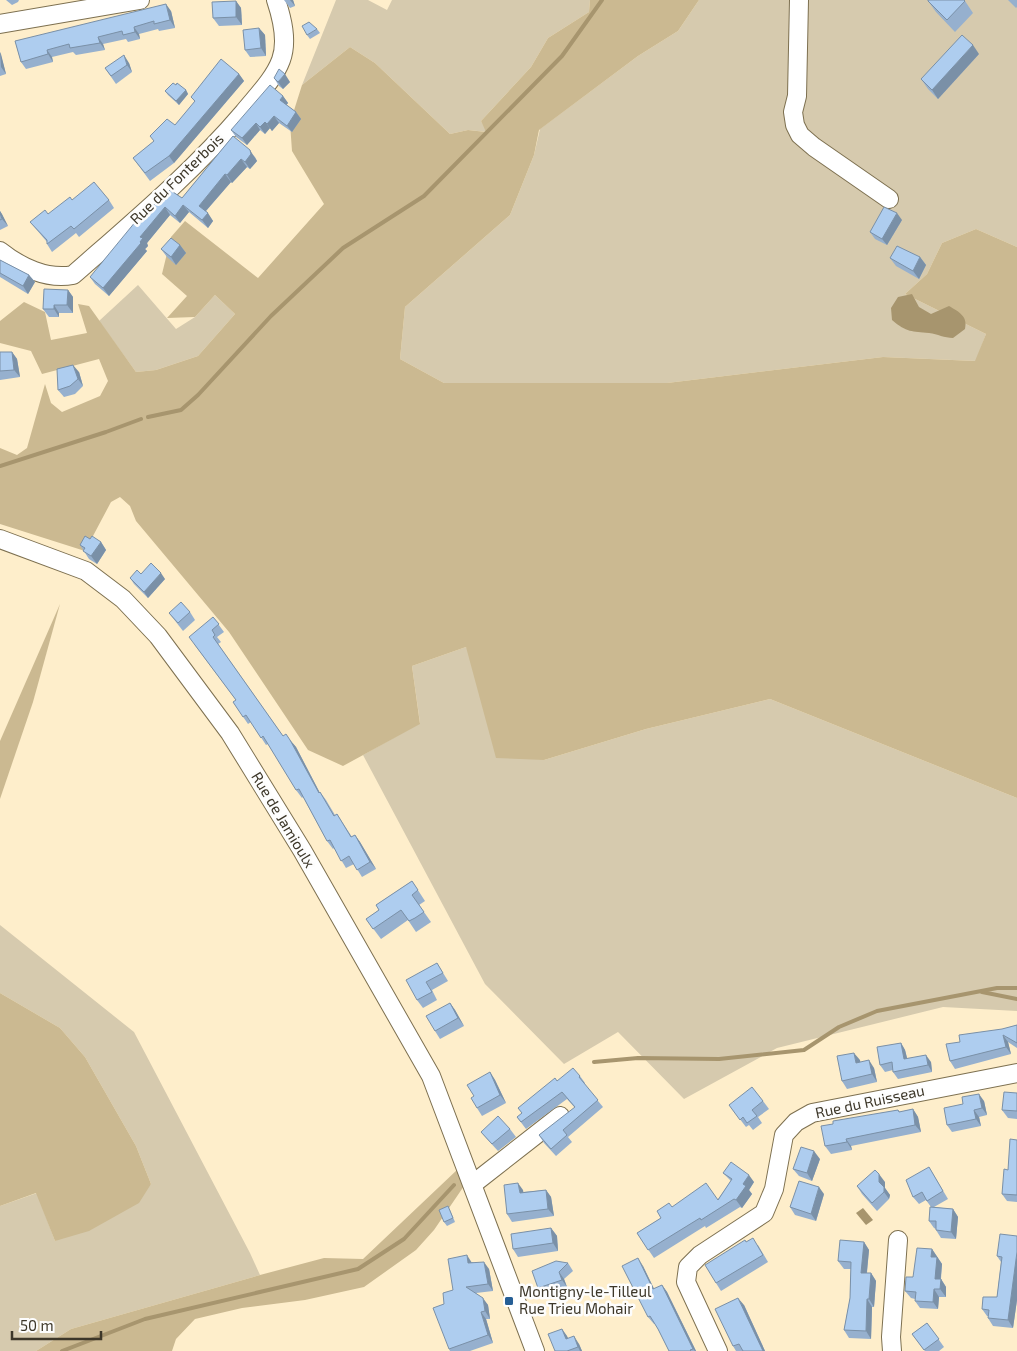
<svg xmlns="http://www.w3.org/2000/svg" width="1017" height="1351" font-family="'Exo 2',sans-serif">
<style>
.green{fill:#d6caae}
.forest{fill:#cbb991}
.water{fill:#a7956e}
.lines{fill:none;stroke-linecap:round;stroke-linejoin:round}
.stream{stroke:#a7956e;stroke-width:4}
.minor-casing{stroke:#7d7050;stroke-width:20}
.minor{stroke:#fff;stroke-width:18}
.wall{fill:#96b0ce}
.shaded-wall{fill:#7a90a7}
.building{fill:#aecdef;stroke:#7a90a7}
.poi-dot{fill:#255e95;stroke:#fdfdfd;stroke-width:2}
.labels{text-anchor:middle;stroke-width:5;stroke-linejoin:round;paint-order:stroke}
.street-label{font-size:15px;fill:#3d3729;stroke:#fdfdfd}
.poi-label{font-size:15px;fill:#3d3729;stroke:#fdfdfd;text-anchor:start}
</style>
<rect width="100%" height="100%" fill="#feeecb"/>
<g class="green">
<path d="M336 0H368L387 10 392 0H590L589 12 548 38 531 67 481 121 487 132 468 130 450 134 375 63 350 47 302 85Z"/>
<path d="M699 0H1017V247L976 229 942 243 927 274 905 294 986 334 976 361 883 357 667 383H444L400 359 405 307 510 215 534 155 540 129 638 56 678 31Z"/>
<path d="M138 285 176 329 195 317 215 295 235 314 198 356 156 370 136 372 99 321Z"/>
<path d="M466 647 544 760 646 729 770 699 1017 798V1011L943 1007 777 1048 684 1099 618 1032 564 1064 485 984 363 755 420 723 412 666Z"/>
<path d="M0 925 134 1032 250 1253 260 1275 71 1329 36 1351H0V1206L37 1193 55 1241 151 1184 136 1146 85 1057 60 1028 0 993Z"/>
</g>
<g class="forest">
<path d="M590 0H699L678 31 638 56 539 130 534 155 510 215 405 307 400 359 444 383H667L883 357 975 361 986 334 905 294 927 274 942 243 976 229 1017 247V798L770 699 646 729 544 760 496 758 466 647 412 666 420 724 343 766 308 750 229 632 136 521 130 506 120 497 111 502 85 551 0 524V448L17 455 27 448 45 384 51 403 62 412 100 396 108 381 99 359 42 374 31 351 0 343V321L24 302 45 312 51 340 87 333 78 304 89 306 136 372 156 370 198 356 235 314 215 295 195 317 167 318 187 296 162 274 171 237 185 221 258 278 324 204 292 151 290 123 302 85 350 47 375 63 450 134 468 130 486 132 481 121 531 67 548 38 589 12Z"/>
<path d="M60 604 33 702 0 799V741Z"/>
<path d="M0 993 60 1028 85 1057 136 1146 151 1184 139 1203 89 1231 55 1241 36 1193 0 1206Z"/>
<path d="M458 1169 464 1186 434 1230 416 1250 364 1287 305 1300 242 1308 195 1319 176 1339 172 1351H36L71 1329 260 1275 324 1258 363 1259Z"/>
</g>
<g class="water">
<path d="M912 294 919 307 931 314 949 306C959 312 968 316 965 329L953 338C944 338 938 334 929 333 912 331 907 333 892 320L891 308 898 297Z"/>
<path d="M863 1208 873 1220 866 1225 856 1213Z"/>
</g>
<g class="lines">
<g class="stream">
<path d="M148 417 181 410 198 395 271 316 343 248 424 196 562 56 602 0"/>
<path d="M0 466 106 432 141 419"/>
<path d="M982 992 1017 999"/>
<path d="M594 1062 638 1058 719 1059 804 1050 839 1027 877 1011 997 988H1017"/>
<path d="M62 1351 145 1319 358 1269 404 1239 454 1185"/>
</g>
<g class="minor-casing">
<g id="minor">
<path d="M799 0 797 96 793 112 795 125 800 135 814 147 889 199"/>
<path d="M0 24 140 0"/>
<path d="M0 251C20 267 47 280 73 275 132 223 193 172 244 112 257 96 274 79 281 60 288 41 282 18 276 0"/>
<path d="M0 539 86 571 123 599 158 636 230 733 302 850 431 1076 535 1351"/>
<path d="M473 1184 560 1116"/>
<path d="M718 1351 686 1282 688 1267 700 1255 764 1213 774 1189 784 1135 796 1122 812 1113 1017 1073"/>
<path d="M892 1351 891 1337 898 1240"/>
</g>
</g>
<use href="#minor" class="minor"/>
</g>
<g class="wall">
<path d="M6 0H19L18 2 12 5Z"/>
<path d="M284 0H293L295 6 290 8Z"/>
<path d="M1008 0H1017V7L1016 8Z"/>
<path d="M236 1 241 8 242 25 219 26 213 18Z"/>
<path d="M928 1H965L973 13 955 32 936 12Z"/>
<path d="M171 11 175 28 159 31 158 29 139 34 140 39 128 42 126 39 103 44 105 50 76 55 73 52 52 57 53 62 26 69 21 62 15 41Z"/>
<path d="M259 28 265 35 266 56 250 57 245 50Z"/>
<path d="M317 29 320 33 310 39 307 35Z"/>
<path d="M0 52 6 74 0 76Z"/>
<path d="M979 54 938 99 928 89 921 79Z"/>
<path d="M129 63 132 72 116 84 105 68Z"/>
<path d="M239 74 244 81 174 163 150 181 133 158 175 125 195 102 191 97Z"/>
<path d="M274 78 290 82 283 89 279 86Z"/>
<path d="M176 85 186 90 188 94 179 105 168 95 165 91Z"/>
<path d="M283 96 288 103 286 105 296 112 301 119 292 132 279 123 272 131 270 128 265 134 260 130 247 145 236 137 231 130Z"/>
<path d="M233 136 255 157 257 161 250 169 247 167 232 183 231 182 206 211 213 221 208 228 189 212 180 223 170 215 147 243 148 246 145 249 147 251 109 296 95 284 90 277 170 190 182 198Z"/>
<path d="M72 200H109L114 208 79 237 76 233 52 252 47 244V242L36 229 30 222 48 214Z"/>
<path d="M0 211 8 226 0 230Z"/>
<path d="M902 220 887 245 875 239 870 232Z"/>
<path d="M180 245 186 253 176 265 167 257 161 249Z"/>
<path d="M920 257 926 265 919 279 896 266 890 258Z"/>
<path d="M0 260 29 275 35 282 28 294 0 277Z"/>
<path d="M68 290 73 297V313H59V317H49L43 309Z"/>
<path d="M0 352H12L17 359 20 377 0 380Z"/>
<path d="M79 372 83 386 75 394 64 397 58 390Z"/>
<path d="M90 539 101 542 106 550 97 564 89 559 80 545Z"/>
<path d="M141 574 165 579 148 598 134 584 130 578Z"/>
<path d="M190 612 195 620 183 631 169 613Z"/>
<path d="M213 617 224 632 217 637 221 642 218 644 283 736 290 740 296 747 320 793V792L326 800 335 815 337 814 352 837 355 835 360 842 376 869 362 877 354 864 346 868 334 848 333 849 327 841 303 797 302 798 296 790 268 744 266 745 251 722 248 724 233 702 236 700 194 644Z"/>
<path d="M412 881 425 901 419 905 431 922 416 932 408 920 381 939 366 919 379 910 376 905Z"/>
<path d="M437 963 448 981 432 990 437 1000 423 1008 417 1000Z"/>
<path d="M450 1003 455 1010 464 1026 440 1039 435 1031Z"/>
<path d="M1017 1025V1048L1008 1042 1011 1054 955 1069 950 1061 960 1042Z"/>
<path d="M901 1043 905 1050 907 1058 931 1062 932 1072 898 1079 893 1072V1070L885 1072 880 1065Z"/>
<path d="M860 1060V1062L874 1068 877 1082 847 1089 842 1081Z"/>
<path d="M490 1072 495 1080 506 1103 482 1116 477 1108 474 1096Z"/>
<path d="M580 1076 585 1083 584 1084 603 1107 568 1137 572 1142 556 1156 544 1143 539 1135 575 1108 567 1099 526 1129 517 1117 522 1113 518 1108 557 1081Z"/>
<path d="M1017 1093V1119L1008 1118 1002 1110Z"/>
<path d="M763 1101 769 1109 758 1117 762 1123 753 1130 749 1125 746 1127 729 1105Z"/>
<path d="M984 1101 987 1115 979 1117 981 1126 952 1132 947 1125Z"/>
<path d="M913 1109 918 1117 921 1132 851 1146 852 1150 831 1154 825 1146 833 1124 898 1110 900 1112Z"/>
<path d="M510 1129 516 1137 498 1151 487 1139 481 1132Z"/>
<path d="M1017 1140V1202L1007 1201 1002 1194 1008 1170Z"/>
<path d="M820 1159 812 1181 799 1176 793 1169Z"/>
<path d="M929 1167 948 1199 934 1207 953 1209 958 1217 956 1239 941 1238 936 1230V1229L934 1228 929 1221 931 1207 926 1200 919 1204 913 1197Z"/>
<path d="M723 1173 754 1182 749 1190 752 1194 742 1208 740 1207 706 1228 705 1226 654 1258 637 1233 661 1218 672 1207 718 1199 731 1181Z"/>
<path d="M885 1182V1188L890 1195 889 1199 877 1211 862 1194 857 1186Z"/>
<path d="M523 1190V1192L546 1190 551 1197 554 1216 512 1222 507 1214Z"/>
<path d="M824 1194 816 1221 795 1215 790 1207Z"/>
<path d="M450 1210 455 1222 447 1226 444 1222Z"/>
<path d="M551 1228 557 1236 558 1251 518 1257 513 1249Z"/>
<path d="M1017 1236V1300L1013 1328 993 1326 988 1318V1316H987L982 1309 997 1297 1001 1262 997 1256Z"/>
<path d="M864 1242 869 1250 867 1273H871L876 1281 874 1307H872L871 1339 849 1338 844 1330 850 1298 851 1269H844L838 1261Z"/>
<path d="M758 1245 768 1262 721 1291 716 1283Z"/>
<path d="M932 1249 942 1264 941 1279 946 1287V1297H939L938 1309 920 1308 915 1301V1299L911 1298 905 1291Z"/>
<path d="M472 1262 489 1269 493 1291 476 1293 488 1305 490 1319H486L493 1343 470 1351H450L449 1349 453 1290Z"/>
<path d="M568 1263 573 1271 564 1279 567 1287 544 1296 538 1288Z"/>
<path d="M643 1266 654 1289 662 1285 667 1292 696 1351H669L658 1329 655 1324H654L648 1317Z"/>
<path d="M744 1305 765 1351H736L733 1346Z"/>
<path d="M927 1323 944 1347 939 1351H925L912 1334Z"/>
<path d="M562 1329 568 1338 579 1344 582 1351H555Z"/>
</g>
<g class="shaded-wall">
<path d="M290 0H293L295 6Z"/>
<path d="M236 1 241 8 242 25 236 17Z"/>
<path d="M166 4 171 11 175 28 170 20Z"/>
<path d="M134 27 139 34 140 39 135 32Z"/>
<path d="M259 28 265 35 266 56 261 48Z"/>
<path d="M98 37 103 44 105 50 100 43Z"/>
<path d="M973 45 979 54 938 99 932 90Z"/>
<path d="M47 50 52 57 53 62 48 54Z"/>
<path d="M0 52 1 54 6 74 1 67Z"/>
<path d="M124 55 129 63 132 72 127 65Z"/>
<path d="M239 74 244 81 174 163 169 156Z"/>
<path d="M285 74 290 82 283 89 278 82Z"/>
<path d="M186 90 188 94 179 105 176 101Z"/>
<path d="M283 96 288 103 285 107 280 100Z"/>
<path d="M296 112 301 119 292 132 287 126Z"/>
<path d="M274 116 279 123 272 131 267 124Z"/>
<path d="M265 122 270 128 265 134 260 127Z"/>
<path d="M256 123 260 130 247 145 242 138Z"/>
<path d="M250 150 257 161 250 169 245 162Z"/>
<path d="M241 159 247 167 232 183 227 175Z"/>
<path d="M225 174 231 182 204 213 199 206Z"/>
<path d="M183 205 189 212 180 223 175 216Z"/>
<path d="M165 207 170 215 147 243 148 246 145 249 147 251 109 296 103 288 140 237Z"/>
<path d="M0 211 2 214 8 226 2 219 0 213Z"/>
<path d="M208 213 213 221 208 228 202 220Z"/>
<path d="M897 213 902 220 887 245 882 239Z"/>
<path d="M180 245 186 253 176 265 171 257Z"/>
<path d="M920 257 926 265 919 279 913 271Z"/>
<path d="M29 275 35 282 28 294 23 286Z"/>
<path d="M68 290 73 297V313L67 305Z"/>
<path d="M54 305 59 313V317L54 309Z"/>
<path d="M12 352 17 359 20 377 14 370Z"/>
<path d="M73 365 79 372 83 386 78 379Z"/>
<path d="M101 542 106 550 97 564 91 556Z"/>
<path d="M161 573 165 579 148 598 144 592Z"/>
<path d="M290 740 296 747 324 801 319 793Z"/>
<path d="M355 835 360 842 376 869 370 862Z"/>
<path d="M450 1003 455 1010 464 1026 458 1018Z"/>
<path d="M1003 1035 1008 1042 1011 1054 1006 1047Z"/>
<path d="M901 1043 905 1050 909 1066 904 1059Z"/>
<path d="M854 1053 860 1060 862 1070 856 1063Z"/>
<path d="M926 1055 931 1062 932 1072 928 1065Z"/>
<path d="M869 1060 874 1068 877 1082 872 1074Z"/>
<path d="M490 1072 495 1080 506 1103 500 1095Z"/>
<path d="M979 1094 984 1101 987 1115 982 1108Z"/>
<path d="M913 1109 918 1117 921 1132 915 1125Z"/>
<path d="M974 1110 979 1117 981 1126 976 1119Z"/>
<path d="M846 1139 851 1146 852 1150 847 1142Z"/>
<path d="M814 1151 820 1159 812 1181 807 1173Z"/>
<path d="M879 1174 885 1182V1188L890 1195 889 1199 884 1192 879 1182Z"/>
<path d="M749 1175 754 1182 749 1190 752 1194 742 1208 736 1200 743 1184Z"/>
<path d="M518 1183 523 1190 525 1200 520 1193Z"/>
<path d="M819 1187 824 1194 816 1221 811 1214Z"/>
<path d="M546 1190 551 1197 554 1216 548 1209Z"/>
<path d="M953 1209 958 1217 956 1239 951 1232Z"/>
<path d="M551 1228 557 1236 558 1251 553 1243Z"/>
<path d="M864 1242 869 1250 866 1280 861 1273Z"/>
<path d="M932 1249 942 1264 940 1286 935 1279 931 1257Z"/>
<path d="M1017 1252V1300L1013 1328 1008 1320Z"/>
<path d="M467 1255 472 1263H468Z"/>
<path d="M638 1258 643 1266 658 1297 653 1289Z"/>
<path d="M484 1262 489 1269 493 1291 488 1284Z"/>
<path d="M559 1272 564 1279 567 1287 562 1280Z"/>
<path d="M871 1273 876 1281 874 1307 869 1299Z"/>
<path d="M941 1279 946 1287V1297L940 1289Z"/>
<path d="M662 1285 667 1292 696 1351H695L693 1349Z"/>
<path d="M934 1289 939 1297 938 1309 933 1302Z"/>
<path d="M483 1298 488 1305 490 1319 485 1311Z"/>
<path d="M738 1298 744 1305 765 1351H763Z"/>
<path d="M867 1299 872 1307 871 1339 866 1331Z"/>
<path d="M481 1312 486 1319 493 1343 488 1335Z"/>
<path d="M562 1329 567 1336 572 1347 566 1339Z"/>
<path d="M574 1336 579 1344 582 1351H580L578 1347Z"/>
</g>
<g class="building">
<path d="M928 0H964L965 1 947 20 928 1Z"/>
<path d="M236 1V17L213 18 212 2Z"/>
<path d="M166 4 170 20 154 24V21L134 27 135 32 123 35 122 31 98 37 100 43 70 48 69 44 47 50 48 54 21 62 15 41Z"/>
<path d="M309 22 317 29 307 35 302 26Z"/>
<path d="M259 28 261 48 245 50 243 30Z"/>
<path d="M962 35 973 45 932 90 921 79Z"/>
<path d="M124 55 127 65 111 76 105 68Z"/>
<path d="M221 59 239 74 169 156 145 173 133 158 154 141 150 136 167 119 175 125 195 101 191 97Z"/>
<path d="M279 69 285 74 278 82 274 78Z"/>
<path d="M173 83 176 85 177 83 186 90 176 101 165 91Z"/>
<path d="M270 85 283 96 280 100 296 112 287 126 274 116 267 124 265 122 260 127 256 123 242 138 231 130Z"/>
<path d="M233 136 250 150 251 154 245 162 241 159 227 175 225 174 199 206 208 213 202 220 183 205 175 216 165 207 140 237 143 238 140 242 141 243 103 288 90 277 136 221 170 190 182 198Z"/>
<path d="M94 182 109 200 74 229 71 226 47 244V240L30 222 45 210 48 214 70 197 72 200Z"/>
<path d="M884 207 897 213 882 239 870 232Z"/>
<path d="M0 213 2 219 0 220Z"/>
<path d="M171 238 180 245 171 257 161 249Z"/>
<path d="M897 246 920 257 913 271 890 258Z"/>
<path d="M0 260 29 275 23 286 0 273Z"/>
<path d="M44 289 68 290 67 305H54V309H43Z"/>
<path d="M0 352H12L14 370 0 371Z"/>
<path d="M73 365 78 379 70 386 58 390 57 369Z"/>
<path d="M85 536 90 539 92 536 101 542 91 556 83 551 85 548 80 545Z"/>
<path d="M151 563 161 573 144 592 130 578 137 570 141 574Z"/>
<path d="M181 602 190 612 178 623 169 613Z"/>
<path d="M213 617 219 624 212 630 215 635 213 637 283 736 286 734 290 740 319 793 320 792 334 816 337 814 351 837 355 835 370 862 357 870 349 856 341 861 330 840 327 841 299 789 296 790 263 736 261 738 246 715 243 717 233 702 236 700 189 637Z"/>
<path d="M412 881 418 890 412 895 424 912 415 918 409 921 401 910 373 929 366 919 379 910 376 905Z"/>
<path d="M437 963 443 973 426 982 432 992 417 1000 406 980Z"/>
<path d="M450 1003 458 1018 435 1031 426 1016Z"/>
<path d="M1017 1025V1043L1003 1035 1006 1047 950 1061 946 1044 960 1042 959 1035 1002 1029Z"/>
<path d="M901 1043 904 1059 926 1055 928 1065 893 1072 892 1062 880 1065 877 1047Z"/>
<path d="M854 1053 856 1063 869 1060 872 1074 842 1081 837 1056Z"/>
<path d="M573 1068 580 1076 579 1077 598 1100 563 1130 567 1135 551 1149 539 1135 575 1107 562 1092 521 1122 517 1117 522 1113 518 1108 555 1078 557 1081Z"/>
<path d="M490 1072 500 1095 477 1108 471 1098 474 1096 467 1085Z"/>
<path d="M752 1087 763 1101 752 1110 757 1116 747 1123 743 1117 740 1120 729 1105Z"/>
<path d="M1004 1092 1017 1093V1111L1002 1110Z"/>
<path d="M979 1094 982 1108 974 1110 976 1119 947 1125 944 1108 963 1104 962 1097Z"/>
<path d="M913 1109 915 1125 846 1139 847 1142 825 1146 821 1126 833 1124V1121L898 1110 899 1112Z"/>
<path d="M498 1116 510 1129 492 1144 481 1132Z"/>
<path d="M1010 1139 1017 1140V1195L1002 1194 1004 1169 1008 1170Z"/>
<path d="M801 1147 814 1151 807 1173 793 1169Z"/>
<path d="M731 1162 749 1175 743 1184 746 1186 736 1200 734 1199 701 1220 700 1218 648 1250 637 1233 661 1218 657 1211 669 1203 672 1207 706 1183 718 1200 732 1179 723 1173Z"/>
<path d="M929 1167 943 1191 927 1201 922 1192 913 1197 906 1180Z"/>
<path d="M875 1170 879 1174V1182L884 1187V1192L872 1203 857 1186Z"/>
<path d="M799 1181 819 1187 811 1214 790 1207Z"/>
<path d="M518 1183 520 1193 546 1190 548 1209 507 1214 504 1185Z"/>
<path d="M448 1206 453 1218 444 1222 439 1210Z"/>
<path d="M930 1207 953 1209 951 1232 936 1230V1221H929Z"/>
<path d="M551 1228 553 1243 513 1249 511 1234Z"/>
<path d="M1000 1234 1017 1236V1252L1008 1320 988 1318 989 1310 982 1309 983 1297H997L1002 1257 997 1256Z"/>
<path d="M753 1238 763 1255 716 1283 705 1265 745 1240 746 1242Z"/>
<path d="M840 1240 864 1242 861 1273H871L869 1299H867L866 1331 844 1330 850 1298 851 1262 838 1261Z"/>
<path d="M917 1248 932 1249 931 1257H937L935 1279H941L940 1289H934L933 1302 915 1301 916 1292 905 1291 906 1277H913Z"/>
<path d="M467 1255 468 1263 484 1262 488 1284 466 1287 483 1298 485 1311 481 1312 488 1335 449 1349 433 1308 444 1304 443 1293 453 1290 448 1259Z"/>
<path d="M638 1258 653 1289 662 1285 693 1349 690 1350 691 1351H669L658 1329 650 1316 648 1317 622 1266Z"/>
<path d="M556 1261 568 1263 559 1272 562 1280 538 1288 532 1271Z"/>
<path d="M738 1298 763 1351H743L739 1344 733 1346 715 1309Z"/>
<path d="M927 1323 939 1339 924 1350 912 1334Z"/>
<path d="M562 1329 566 1339 574 1336 578 1347 567 1351H555L548 1334Z"/>
</g>
<rect class="poi-dot" x="504" y="1296" width="10" height="10" rx="2.5"/>
<g class="labels">
<g class="street-label">
<text transform="translate(177 179) rotate(-44)" y="5">Rue du Fonterbois</text>
<text transform="translate(283 820) rotate(59)" y="5">Rue de Jamioulx</text>
<text transform="translate(870 1102) rotate(-12)" y="5">Rue du Ruisseau</text>
</g>
<g class="poi-label">
<text x="519" y="1297">Montigny-le-Tilleul<tspan x="519" dy="17">Rue Trieu Mohair</tspan></text>
</g>
</g>
<path d="M12 1331v8h89v-8" fill="none" stroke="#3d3729" stroke-width="2.5"/>
<text x="20" y="1331" font-size="15" fill="#3d3729" stroke="#fdfdfd" stroke-width="4" paint-order="stroke">50 m</text>
</svg>
